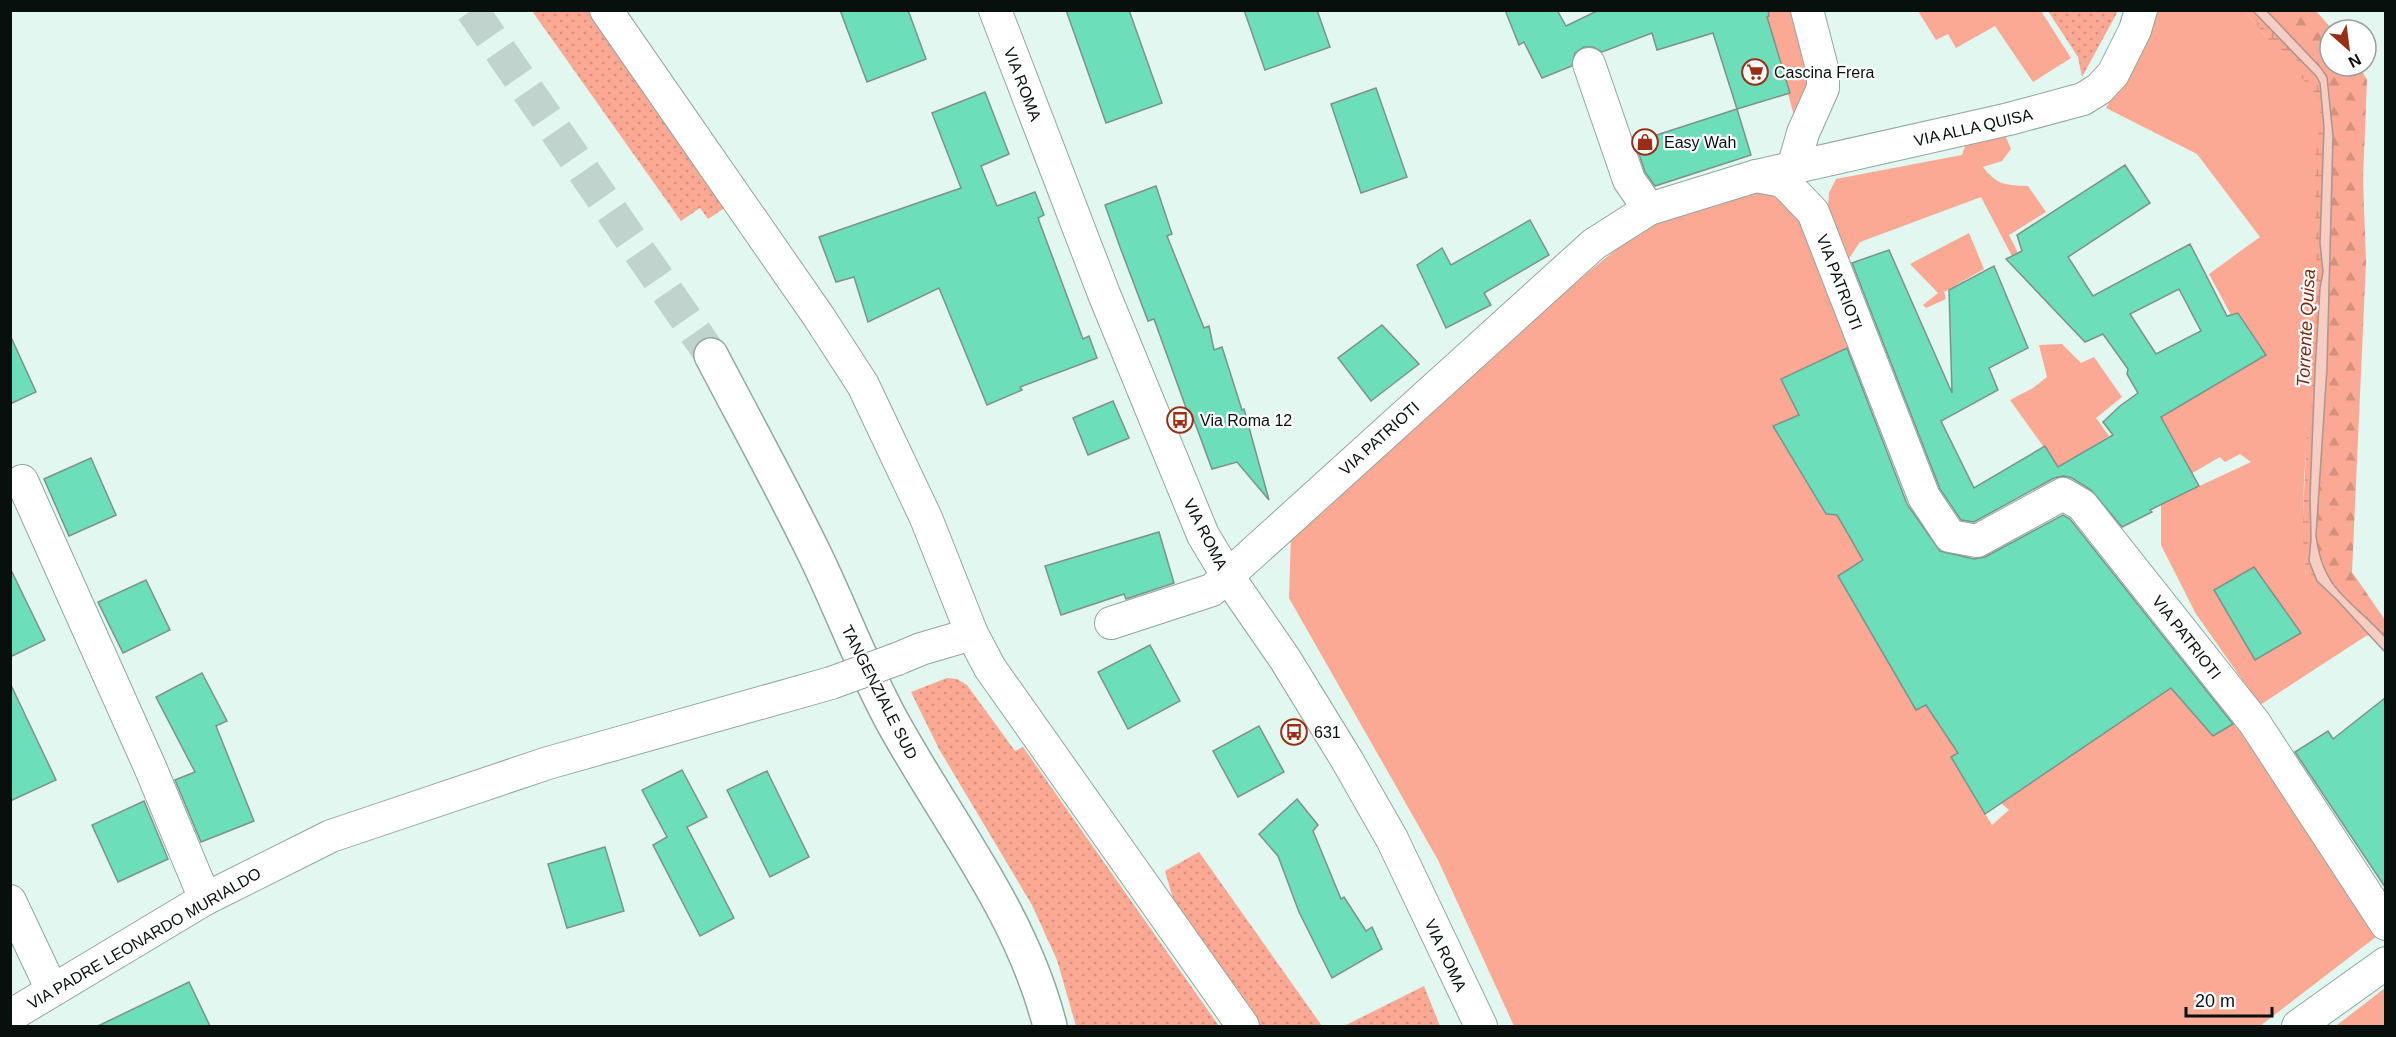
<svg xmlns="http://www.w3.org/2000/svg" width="2396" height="1037" font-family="Arial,sans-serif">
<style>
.grass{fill:url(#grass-dots)}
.forest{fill:url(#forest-firs)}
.wetland{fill:url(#wetland-marsh)}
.green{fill:#fba894}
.water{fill:#f5cdc3;stroke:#ae948c;stroke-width:1.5}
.building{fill:#6cdeba;stroke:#7e928b;stroke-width:1.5;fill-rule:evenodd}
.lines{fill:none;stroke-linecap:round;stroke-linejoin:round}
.trunk-tunnel{stroke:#c0d4cd;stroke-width:33;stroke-dasharray:33 16;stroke-linecap:butt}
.minor-casing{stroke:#91a79e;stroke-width:34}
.trunk-casing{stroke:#91a79e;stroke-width:36}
.minor{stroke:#fff;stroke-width:32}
.trunk{stroke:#fff;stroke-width:33}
.minor-bridge-casing{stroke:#91a79e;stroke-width:34;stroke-linecap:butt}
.minor-bridge{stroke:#fff;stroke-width:32}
.labels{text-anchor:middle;stroke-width:4.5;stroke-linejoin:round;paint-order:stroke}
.poi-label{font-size:16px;fill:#08100d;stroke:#fff;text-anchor:start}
.street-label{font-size:16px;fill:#08100d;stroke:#fff}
.water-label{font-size:18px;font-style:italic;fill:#7a2915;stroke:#fff}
</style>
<defs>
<pattern id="grass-dots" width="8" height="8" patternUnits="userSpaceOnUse" patternTransform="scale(1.5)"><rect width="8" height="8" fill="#fba894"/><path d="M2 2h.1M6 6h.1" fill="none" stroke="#d6907e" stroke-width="1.8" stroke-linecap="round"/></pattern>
<pattern id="forest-firs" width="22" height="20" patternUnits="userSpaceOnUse" patternTransform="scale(1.5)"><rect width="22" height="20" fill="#fba894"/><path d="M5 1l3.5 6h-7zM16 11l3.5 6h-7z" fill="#d6907e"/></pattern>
<pattern id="wetland-marsh" width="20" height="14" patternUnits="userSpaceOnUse" patternTransform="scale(1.5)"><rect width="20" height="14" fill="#fba894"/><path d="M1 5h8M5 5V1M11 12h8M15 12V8" fill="none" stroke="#d6907e"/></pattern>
</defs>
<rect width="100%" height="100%" fill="#e1f7ef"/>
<g class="grass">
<path d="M532 11H588L726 207 708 219 700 208 681 221Z"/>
<path d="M2048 11H2118L2082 77 2078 57Z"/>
<path d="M947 678 957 679 967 685 1015 751 1023 747 1219 1026H1076L1057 960 1032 905 939 749 911 692Z"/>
<path d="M1199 852 1322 1026H1259L1187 929 1172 895 1165 871Z"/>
<path d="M1424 986 1440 1026H1344Z"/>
</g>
<path class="forest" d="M2261 11H2316L2333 30H2330V66H2359L2367 80 2363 179 2366 262 2352 572 2385 620V642L2325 581 2313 535 2325 319Z"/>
<path class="wetland" d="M2244 11H2261L2319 71 2329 128 2313 535 2325 581 2372 632 2368 636 2315 589 2306 577 2302 539 2308 403 2315 336V157L2320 110 2319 98Z"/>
<g class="green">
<path d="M2159 10 2244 11 2319 98C2322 122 2315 147 2315 171 2315 226 2318 281 2315 336 2311 416 2297 497 2306 577L2372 632 2260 705 2196 614 2161 545V504L2251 462 2240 454 2225 462 2220 457 2184 478 2162 467 2177 445 2161 417 2266 355 2239 313 2231 315 2209 274 2260 237 2197 154 2106 108 2142 46Z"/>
<path d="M1765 11H1792L1813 64 1797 126 1788 94 1790 93Z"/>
<path d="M1918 11H2041L2071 58 2033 82 1995 26 1956 48 1948 34 1936 40Z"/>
<path d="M2005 135 2011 149 2002 161 1983 167C1997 185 2005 185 2028 186L2046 212 2009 235 2020 257 2014 260 1981 197 1860 242 1848 260 1828 207 1829 193 1836 179 1962 155 1965 146Z"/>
<path d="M1745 185 1794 205 1856 344 1781 379 1799 415 1773 426 1825 514 1837 515 1863 560 1838 577 1916 710 1926 705 1958 753 1951 758 1992 825 2009 810 2001 803 2174 685 2176 694 2212 735 2237 721 2381 933 2260 1026H1514L1438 860 1289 598 1291 535 1490 353 1647 224Z"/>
<path d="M1969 233 1984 269 1944 292 1946 299 1926 308 1923 305 1938 293 1910 264Z"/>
<path d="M2062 344 2081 363 2094 357 2122 397 2096 418 2109 436 2058 467 2010 400 2033 388 2047 377 2039 345Z"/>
<path d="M2385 988V1026H2336Z"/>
</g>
<path class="water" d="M2253 11H2267L2321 68 2327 77 2333 136 2327 368 2316 536C2323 593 2353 600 2385 637V652L2337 600 2317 581 2309 561 2311 539 2310 496 2315 370 2320 288 2323 272 2320 243 2324 128 2320 83 2316 76Z"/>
<g class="building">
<path d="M840 10H908L926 59 867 82Z"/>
<path d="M1066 10H1129L1162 103 1106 123Z"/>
<path d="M1244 10H1317L1330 47 1265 70Z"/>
<path d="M1505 10H1557L1566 26 1599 10H1768L1769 16 1767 17 1790 93 1737 109 1713 33 1657 50 1652 33 1602 52 1593 47H1584L1575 53 1572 66 1542 78 1524 42 1519 45Z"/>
<path d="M1376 88 1407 177 1361 193 1331 104Z"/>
<path d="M985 92 1009 154 981 166 997 206 1035 192 1044 215 1038 218 1083 339 1089 336 1097 358 1020 387 1022 390 987 405 939 288 868 322 854 277 836 282 819 237 961 188 932 113Z"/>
<path d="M1737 109 1751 155 1655 186 1645 172 1635 142Z"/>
<path d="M2125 165 2150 203 2068 257 2093 296 2190 244 2227 316 2238 313 2266 355 2161 417 2199 486 2150 510 2152 512 2122 527 2091 490 2072 478 2063 476 2054 478 1974 522 1961 520 1940 489 1852 263 1889 250 1952 393 1949 290 1994 266 2028 348 1989 368 1998 390 1941 421 1974 488 2045 446 2058 467 2113 435 2103 422 2120 406 2138 393 2127 374 2128 369 2103 334 2085 342 2006 259 2022 251 2017 235ZM2179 289 2201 331 2156 354 2130 314Z"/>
<path d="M1156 186 1172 234 1167 236 1204 328 1209 326 1214 350 1222 347 1242 410 1244 409 1269 500 1237 462 1212 469 1192 415 1189 416 1154 319 1148 321 1120 247 1105 205Z"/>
<path d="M1530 220 1549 255 1484 293 1491 305 1446 328 1417 265 1442 248 1451 265Z"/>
<path d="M1382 325 1419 364 1371 401 1338 358Z"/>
<path d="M10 335 36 392 10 404Z"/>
<path d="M1847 348 1907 504 1940 551 1974 559 1985 557 2063 515 2070 519 2233 724 2213 736 2171 688 1985 814 1951 757 1958 753 1926 705 1916 710 1838 576 1863 560 1837 515 1826 514 1773 426 1799 415 1781 379Z"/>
<path d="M1113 401 1129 438 1088 455 1073 418Z"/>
<path d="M91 458 116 515 69 536 44 479Z"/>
<path d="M1159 532 1174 583 1126 599 1124 594 1061 615 1045 566Z"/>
<path d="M2254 567 2301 633 2255 660 2214 590Z"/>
<path d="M10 568 45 640 10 657Z"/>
<path d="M146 580 170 630 123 653 98 602Z"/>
<path d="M1150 645 1180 701 1128 729 1098 672Z"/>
<path d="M202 673 227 721 216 726 254 821 201 842 175 780 195 772 156 697Z"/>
<path d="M10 683 56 780 10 801Z"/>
<path d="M2385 698V887L2295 752 2328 731 2333 739Z"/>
<path d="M1259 726 1284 772 1238 797 1213 751Z"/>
<path d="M682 770 707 817 687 827 734 918 700 936 653 845 667 837 642 790Z"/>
<path d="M767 771 809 857 770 877 727 790Z"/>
<path d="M1297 799 1318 825 1313 831 1341 899 1344 897 1366 931 1372 927 1382 949 1332 978 1299 912 1278 856 1259 834Z"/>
<path d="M144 801 168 859 118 882 92 825Z"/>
<path d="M605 847 624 911 567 928 548 864Z"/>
<path d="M189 982 210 1026H98Z"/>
</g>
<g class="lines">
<path class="trunk-tunnel" d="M472 10 711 355"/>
<g class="minor-casing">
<g id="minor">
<path d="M606 10 819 317 863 385 926 518 972 634 990 668 1243 1026"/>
<path d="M995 10 1104 294 1203 535 1227 575 1285 659 1347 760 1392 839 1481 1026"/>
<path d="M1589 64 1629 180 1649 209"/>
<path d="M1793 168 1803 133 1823 88V72L1807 10"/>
<path d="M1756 176 1783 181 1813 212 1924 497 1950 536 1977 541 2063 494 2082 505 2254 722 2386 924"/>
<path d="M22 481 150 767 205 899"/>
<path d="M1111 623 1212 590 1594 244 1649 209 1756 176 2009 119 2083 99 2099 89 2113 74 2135 30 2141 10"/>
<path d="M897 659 921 649 972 634"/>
<path d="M10 901 52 990"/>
<path d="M10 1016 205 899 331 836 548 763 831 683"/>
<path d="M2298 1026 2386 963"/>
</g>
</g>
<g class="trunk-casing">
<path id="trunk" d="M711 355C746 422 783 489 816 557 842 611 863 668 892 721 948 823 1021 912 1050 1026"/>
</g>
<use href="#minor" class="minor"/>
<use href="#trunk" class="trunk"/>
<g class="minor-bridge-casing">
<path id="minor-bridge" d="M831 683 897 659"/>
</g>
<use href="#minor-bridge" class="minor-bridge"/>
</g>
<defs>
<g id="supermarket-ring" transform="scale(1.35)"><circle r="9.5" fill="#fff" stroke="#972e15" stroke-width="1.5"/><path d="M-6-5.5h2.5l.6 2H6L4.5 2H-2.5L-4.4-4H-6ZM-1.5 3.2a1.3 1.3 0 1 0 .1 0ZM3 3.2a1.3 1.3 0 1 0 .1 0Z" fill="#972e15"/></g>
<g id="shop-ring" transform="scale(1.35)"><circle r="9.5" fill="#fff" stroke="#972e15" stroke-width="1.5"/><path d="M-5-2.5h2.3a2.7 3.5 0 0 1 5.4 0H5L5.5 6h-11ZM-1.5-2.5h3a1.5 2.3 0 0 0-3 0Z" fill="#972e15"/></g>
<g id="bus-ring" transform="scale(1.35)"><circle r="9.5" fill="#fff" stroke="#972e15" stroke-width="1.5"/><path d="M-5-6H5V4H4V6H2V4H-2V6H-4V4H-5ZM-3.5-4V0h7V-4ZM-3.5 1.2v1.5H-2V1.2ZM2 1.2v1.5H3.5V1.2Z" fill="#972e15"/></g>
</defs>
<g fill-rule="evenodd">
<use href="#supermarket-ring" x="1755" y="72"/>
<use href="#shop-ring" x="1645" y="142"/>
<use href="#bus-ring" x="1180" y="420"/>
<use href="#bus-ring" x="1294" y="732"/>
</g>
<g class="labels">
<g class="poi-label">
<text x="1774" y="78">Cascina Frera</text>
<text x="1664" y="148">Easy Wah</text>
<text x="1200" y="426">Via Roma 12</text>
<text x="1314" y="738">631</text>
</g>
<g class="street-label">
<text transform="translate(1023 84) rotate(69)" y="6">VIA ROMA</text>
<text transform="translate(1973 127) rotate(-13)" y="6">VIA ALLA QUISA</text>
<text transform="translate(1840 282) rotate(69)" y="6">VIA PATRIOTI</text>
<text transform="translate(1379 438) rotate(-42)" y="6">VIA PATRIOTI</text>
<text transform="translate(1206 534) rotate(63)" y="6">VIA ROMA</text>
<text transform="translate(2187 637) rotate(52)" y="6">VIA PATRIOTI</text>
<text transform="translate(880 692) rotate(63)" y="6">TANGENZIALE SUD</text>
<text transform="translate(144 938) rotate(-30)" y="6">VIA PADRE LEONARDO MURIALDO</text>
<text transform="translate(1446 955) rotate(65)" y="6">VIA ROMA</text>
</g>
<g class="water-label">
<text transform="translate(2306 328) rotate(-87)" y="6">Torrente Quisa</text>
</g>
</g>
<rect width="2396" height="1037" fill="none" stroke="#08100d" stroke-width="24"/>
<g transform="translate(2348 48) rotate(152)"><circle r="28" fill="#ffffff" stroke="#9c9f9e" stroke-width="1.5"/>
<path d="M0-4.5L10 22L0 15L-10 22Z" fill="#972e15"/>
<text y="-9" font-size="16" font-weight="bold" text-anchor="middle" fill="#08100d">N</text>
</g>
<path d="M2186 1007v9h86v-9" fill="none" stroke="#08100d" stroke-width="3"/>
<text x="2195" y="1007" font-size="18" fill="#08100d" stroke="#ffffff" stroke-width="4.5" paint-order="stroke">20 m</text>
</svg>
